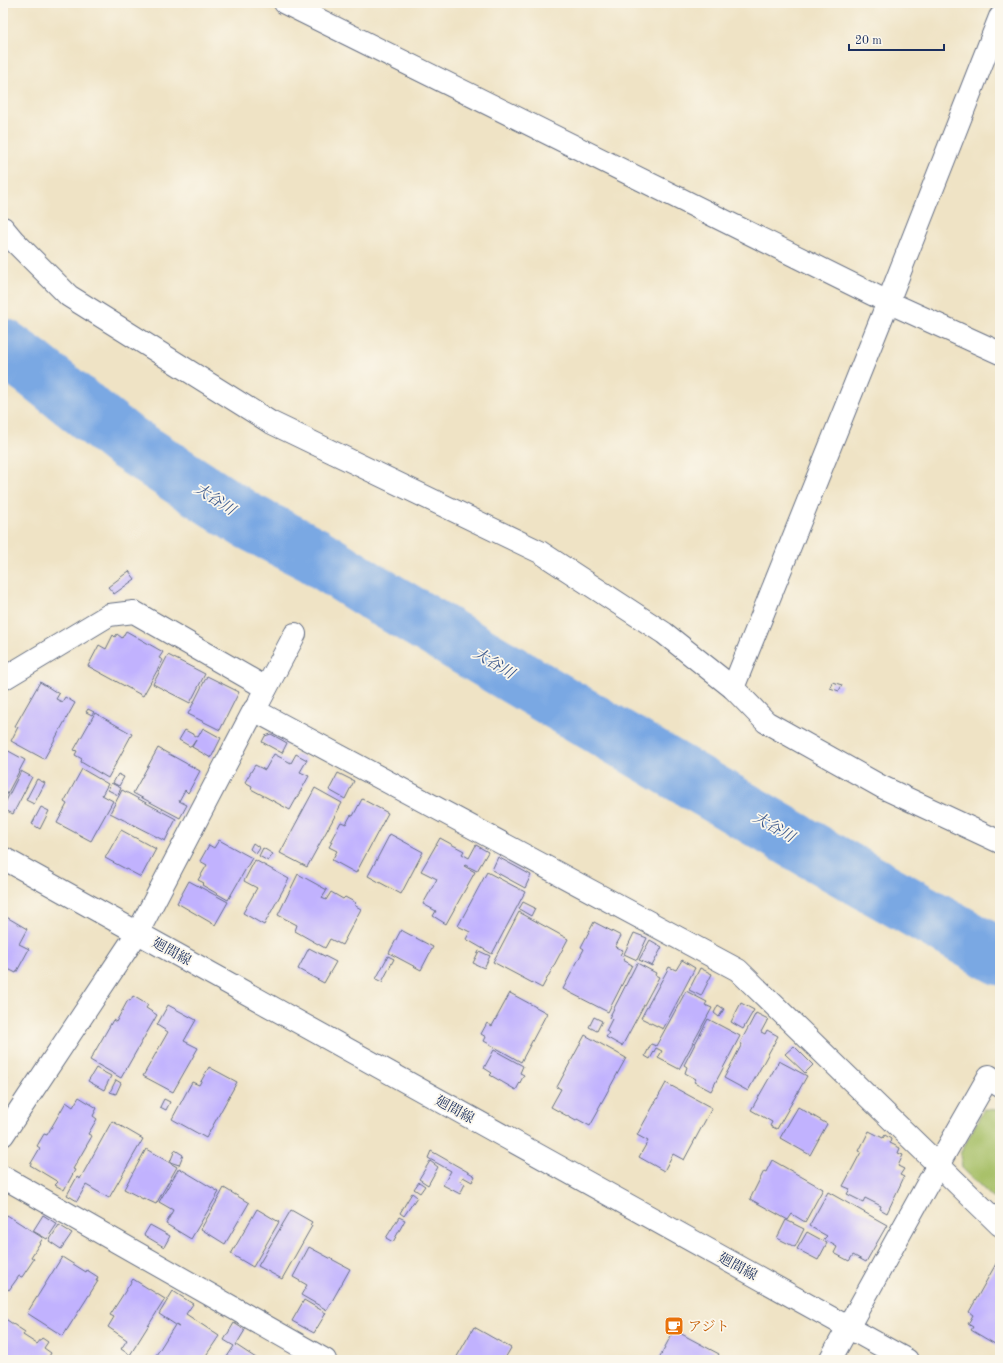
<svg xmlns="http://www.w3.org/2000/svg" width="1003" height="1363" font-family="'Old Standard TT','Noto Serif JP',serif">
<style>
.green{fill:#a4be64;stroke:#607661}
.lines{fill:none;stroke-linecap:round;stroke-linejoin:round}
.river{stroke:#7aa8e3;stroke-width:57}
.building{fill:#c1b2fe}
.minor-casing{stroke:#656e82;stroke-width:24}
.minor{stroke:#fff;stroke-width:22}
.labels{text-anchor:middle;stroke-width:3.5;stroke-linejoin:round;paint-order:stroke}
.street-label{font-size:14px;fill:#1b2f5e;stroke:#fbf7ec}
.food-label{font-size:14px;fill:#c56008;stroke:#fbf7ec;text-anchor:start}
.water-label{font-size:15px;font-style:italic;fill:#3c598d;stroke:#fbf7ec}
</style>
<rect width="100%" height="100%" fill="#fbf7ec"/>
<filter id="ink" filterUnits="userSpaceOnUse"><feTurbulence type="fractalNoise" baseFrequency=".025" numOctaves="2"/><feDisplacementMap in="SourceGraphic" scale="8" xChannelSelector="R" yChannelSelector="G"/><feConvolveMatrix kernelMatrix="1 2 1 2 8 2 1 2 1" color-interpolation-filters="sRGB"/></filter>
<filter id="wash" filterUnits="userSpaceOnUse"><feTurbulence type="fractalNoise" baseFrequency=".012" numOctaves="4" result="noise"/><feDisplacementMap in="SourceGraphic" scale="16" xChannelSelector="R" yChannelSelector="G"/><feGaussianBlur stdDeviation="0.9" result="paint"/><feColorMatrix in="noise" values="0 0 0 0 0 0 0 0 0 0 0 0 0 0 0 0 0 1.4 0 .05"/><feComposite in="paint" operator="in"/></filter>
<g filter="url(#wash)">
<rect width="100%" height="100%" fill="#efe3c5"/>
<path class="green" d="M984 1109 999 1110 1000 1111V1205L962 1168 960 1154Z"/>
<g class="lines">
<path class="river" d="M3 347 31 367 122 439 246 520 314 555 366 588 616 736 823 857 1000 957"/>
</g>
<g id="blocks">
<g class="building">
<path d="M129 571 135 579 114 594 108 587Z"/>
<path d="M126 631 163 652 159 658 163 660 143 696 88 666 99 645 106 649 113 635 115 637 117 634 122 638Z"/>
<path d="M168 655 205 674 190 703 153 684Z"/>
<path d="M207 676 239 692 220 730 188 714Z"/>
<path d="M40 682 59 694 56 699 62 702 65 697 75 703 44 759 11 741 18 727 15 726Z"/>
<path d="M832 682 842 685 839 691 830 688Z"/>
<path d="M88 709 94 712 92 715 86 712Z"/>
<path d="M95 713 132 734 108 778 81 762 82 759 75 755 77 751 74 750Z"/>
<path d="M203 728 221 738 211 758 192 747 196 740 191 747 179 740 185 730 198 737Z"/>
<path d="M271 734 287 743 282 753 262 742 265 736Z"/>
<path d="M3 748 25 760 3 802Z"/>
<path d="M158 748 200 771 188 793 185 790 179 801 187 805 180 818 133 793Z"/>
<path d="M274 754 291 763 296 754 307 760 300 772 309 776 290 810 251 789 252 786 245 782 255 765 265 770Z"/>
<path d="M82 769 108 784 102 795 113 801 91 841 57 823 67 804 64 802Z"/>
<path d="M21 771 32 777 13 814 3 809V807Z"/>
<path d="M338 773 354 781 345 799 329 790Z"/>
<path d="M118 774 124 777 119 786 113 783Z"/>
<path d="M37 779 45 783 34 804 26 800Z"/>
<path d="M111 783 121 788 118 795 108 790Z"/>
<path d="M315 788 342 803 307 867 280 853Z"/>
<path d="M122 790 176 819 165 841 110 813Z"/>
<path d="M362 799 388 813 356 873 332 860 337 851 329 847 332 842H330L341 822 346 824 351 815 353 816Z"/>
<path d="M41 807 49 811 40 829 32 824Z"/>
<path d="M121 830 156 849 141 877 105 858Z"/>
<path d="M390 834 423 852 401 894 368 876Z"/>
<path d="M440 838 464 851 462 854 469 858 476 845 488 852 477 871 465 865 464 866 475 872 446 924 433 916 436 911 423 904 437 879 421 871Z"/>
<path d="M219 840 252 858 228 900 202 885 204 883 198 880 207 865 200 861 209 845 214 848Z"/>
<path d="M253 843 260 848 256 854 250 849Z"/>
<path d="M263 848 273 854 268 861 259 856Z"/>
<path d="M498 857 531 875 525 888 492 870Z"/>
<path d="M255 860 289 879 264 925 243 913 257 888 244 881Z"/>
<path d="M487 872 525 892 492 954 466 939 470 932 458 926Z"/>
<path d="M298 874 327 890 322 898 326 900 331 892 343 899 345 897 356 903 354 905 361 909 342 945 330 939 325 948 295 931 297 925 278 915Z"/>
<path d="M189 881 228 902 215 925 177 903Z"/>
<path d="M523 902 535 908 531 916 519 909Z"/>
<path d="M519 912 568 939 542 988 493 962Z"/>
<path d="M3 915 27 929 19 944 29 949 16 973 6 968 3 972Z"/>
<path d="M594 922 621 936 615 947 623 950 620 955 625 957 623 960 632 965 608 1012 563 989 584 949 581 947Z"/>
<path d="M401 930 433 947 421 970 389 953Z"/>
<path d="M634 933 647 938 637 960 624 954Z"/>
<path d="M650 940 662 947 652 966 639 960Z"/>
<path d="M309 948 336 962 324 983 298 969Z"/>
<path d="M479 951 490 956 484 968 473 963Z"/>
<path d="M388 956 394 959 382 982 376 979Z"/>
<path d="M682 960 695 968 663 1029 641 1018 669 967 676 970Z"/>
<path d="M637 963 656 973 655 975 659 977 622 1046 606 1037 609 1033 606 1031 612 1019 609 1018Z"/>
<path d="M700 968 712 974 701 996 689 990Z"/>
<path d="M686 991 707 1002 705 1005 712 1008 679 1069 658 1058 662 1051 656 1048 650 1059 645 1056 651 1044 656 1046Z"/>
<path d="M510 993 547 1013 521 1062 484 1041 486 1037 481 1034 487 1023 492 1026Z"/>
<path d="M133 996 148 1005 146 1008 157 1015 121 1078 90 1060 113 1020 116 1022 128 1000 130 1001Z"/>
<path d="M741 1003 754 1010 743 1029 731 1022Z"/>
<path d="M168 1005 196 1020 184 1041 198 1048 173 1092 143 1076 168 1032 157 1025Z"/>
<path d="M718 1005 724 1009 719 1017 714 1013Z"/>
<path d="M756 1013 768 1019 761 1032 765 1034 767 1030 778 1036 748 1091 724 1078 742 1044 740 1043Z"/>
<path d="M594 1017 602 1021 597 1031 589 1027Z"/>
<path d="M708 1019 740 1036 711 1091 694 1082 696 1079 685 1073 687 1067 684 1065Z"/>
<path d="M585 1035 626 1058 598 1109 599 1110 590 1126 577 1119 576 1121 551 1107 561 1089 557 1087Z"/>
<path d="M794 1046 813 1065 805 1073 785 1054Z"/>
<path d="M494 1050 523 1066 520 1073 524 1075 516 1090 490 1075 492 1073 484 1068Z"/>
<path d="M779 1061 807 1076 777 1129 770 1126 772 1122 751 1110Z"/>
<path d="M209 1067 237 1082 206 1138 172 1119 192 1082 199 1085Z"/>
<path d="M96 1068 111 1076 104 1090 88 1081Z"/>
<path d="M3 1075 8 1079 3 1087Z"/>
<path d="M116 1080 121 1083 116 1094 110 1092Z"/>
<path d="M666 1083 712 1108 684 1160 673 1154 664 1171 639 1157 648 1141 637 1135Z"/>
<path d="M79 1097 97 1108 93 1116 97 1119 88 1134 92 1136 73 1169 75 1170 64 1190 55 1185 58 1182 30 1165 40 1148 37 1146 44 1134 47 1135 66 1102 73 1107Z"/>
<path d="M164 1099 170 1102 166 1110 160 1107Z"/>
<path d="M798 1107 827 1124 810 1155 780 1138Z"/>
<path d="M112 1121 143 1139 109 1198 86 1185 77 1201 67 1195 77 1177 80 1179Z"/>
<path d="M869 1131 883 1138 885 1135 891 1139 890 1143 900 1148 898 1153 903 1155 898 1166 904 1169 900 1175 904 1177 887 1213 880 1209 881 1206 865 1198 863 1202 847 1194 850 1189 843 1186 861 1152 859 1151Z"/>
<path d="M146 1149 177 1167 156 1204 143 1198V1199L124 1189Z"/>
<path d="M175 1150 183 1155 179 1165 170 1162Z"/>
<path d="M431 1151 475 1176 472 1182 463 1177 460 1182 465 1184 460 1194 443 1185 451 1171 428 1158Z"/>
<path d="M772 1160 823 1189 805 1222 792 1214 788 1220 750 1199 764 1171 766 1172Z"/>
<path d="M430 1161 438 1167 428 1185 419 1179Z"/>
<path d="M179 1168 219 1192 191 1239 166 1224 173 1210 159 1202Z"/>
<path d="M419 1182 425 1186 420 1193 414 1189Z"/>
<path d="M224 1188 249 1203 225 1244 201 1229Z"/>
<path d="M828 1192 887 1225 866 1262 853 1255 849 1261 834 1253 837 1247 824 1239 827 1236 809 1226Z"/>
<path d="M412 1193 417 1197 404 1216 400 1213Z"/>
<path d="M257 1209 279 1222 253 1267 231 1254Z"/>
<path d="M291 1210 312 1222 310 1225 312 1226 282 1279 258 1266Z"/>
<path d="M7 1215 43 1238 31 1257 34 1259 22 1277 19 1276 9 1290 3 1286V1220Z"/>
<path d="M43 1215 57 1224 47 1239 33 1231Z"/>
<path d="M399 1217 405 1220 393 1242 386 1238Z"/>
<path d="M786 1220 804 1229 795 1247 777 1238Z"/>
<path d="M59 1225 72 1233 61 1249 49 1241Z"/>
<path d="M150 1225 170 1236 164 1247 144 1235Z"/>
<path d="M807 1232 827 1243 818 1260 797 1249Z"/>
<path d="M309 1247 350 1269 327 1310 301 1295 307 1285 293 1277Z"/>
<path d="M62 1257 86 1272 87 1270 98 1277 96 1281H98L63 1336 27 1313Z"/>
<path d="M1000 1259V1347L971 1330 973 1327 968 1324 973 1315 969 1312 997 1262 998 1263Z"/>
<path d="M133 1279 165 1299 130 1355 121 1349 127 1340 108 1327 114 1317 110 1315Z"/>
<path d="M173 1291 193 1304 186 1314 219 1336 203 1360H153L175 1325 179 1327 159 1314Z"/>
<path d="M304 1300 326 1313 314 1333 292 1321Z"/>
<path d="M4 1318 25 1332 23 1335 37 1344 42 1338 48 1342 44 1348 51 1353 47 1360H3Z"/>
<path d="M234 1323 245 1330 236 1345 259 1360H225L234 1346 224 1340Z"/>
<path d="M474 1327 511 1348 504 1360H455Z"/>
<path d="M674 1330 719 1354 716 1360H658Z"/>
</g>
</g>
</g>
<g filter="url(#ink)">
<use href="#blocks" fill-opacity="0" stroke="#656e82" stroke-width="1"/>
<g class="lines">
<g class="minor-casing">
<g id="minor">
<path d="M285 3 888 302 1000 353"/>
<path d="M3 228 13 240 69 296 270 422 540 552 664 633 733 688 766 722 882 787 1000 842"/>
<path d="M3 679 109 615 134 612 266 688"/>
<path d="M733 688 888 302 1000 17"/>
<path d="M260 700 295 634"/>
<path d="M3 858 907 1360"/>
<path d="M3 1135 138 932 254 710 738 970 1000 1225"/>
<path d="M3 1177 325 1360"/>
<path d="M830 1360 938 1165 989 1076 1000 1086"/>
</g>
</g>
<use href="#minor" class="minor"/>
</g>
</g>
<defs>
<g id="cafe-square" transform="scale(1)"><rect x="-9" y="-9" width="18" height="18" rx="4" fill="#e8710a" stroke="#fbf7ec"/><path d="M-5.5-4.5H6V0H3Q3 3.5 0 3.5H-2.5Q-5.5 3.5-5.5 0ZM3-3.2v2h1.7v-2ZM-6 4.5H4V6H-6Z" fill="#fff"/></g>
</defs>
<g fill-rule="evenodd">
<use href="#cafe-square" x="674" y="1326"/>
</g>
<g class="labels">
<g class="street-label">
<text transform="translate(172 951) rotate(29)" y="5">廻間線</text>
<text transform="translate(455 1109) rotate(29)" y="5">廻間線</text>
<text transform="translate(738 1266) rotate(29)" y="5">廻間線</text>
</g>
<g class="food-label">
<text x="688" y="1331">アジト</text>
</g>
<g class="water-label">
<text transform="translate(215 499) rotate(33)" y="5">大谷川</text>
<text transform="translate(494 663) rotate(31)" y="5">大谷川</text>
<text transform="translate(774 827) rotate(30)" y="5">大谷川</text>
</g>
</g>
<rect width="1003" height="1363" fill="none" stroke="#fbf7ec" stroke-width="16"/>
<path d="M849 44v6h95v-6" fill="none" stroke="#1b2f5e" stroke-width="2"/>
<text x="855" y="44" font-size="12" fill="#1b2f5e" stroke="#fbf7ec" stroke-width="3" paint-order="stroke">20 m</text>
</svg>
